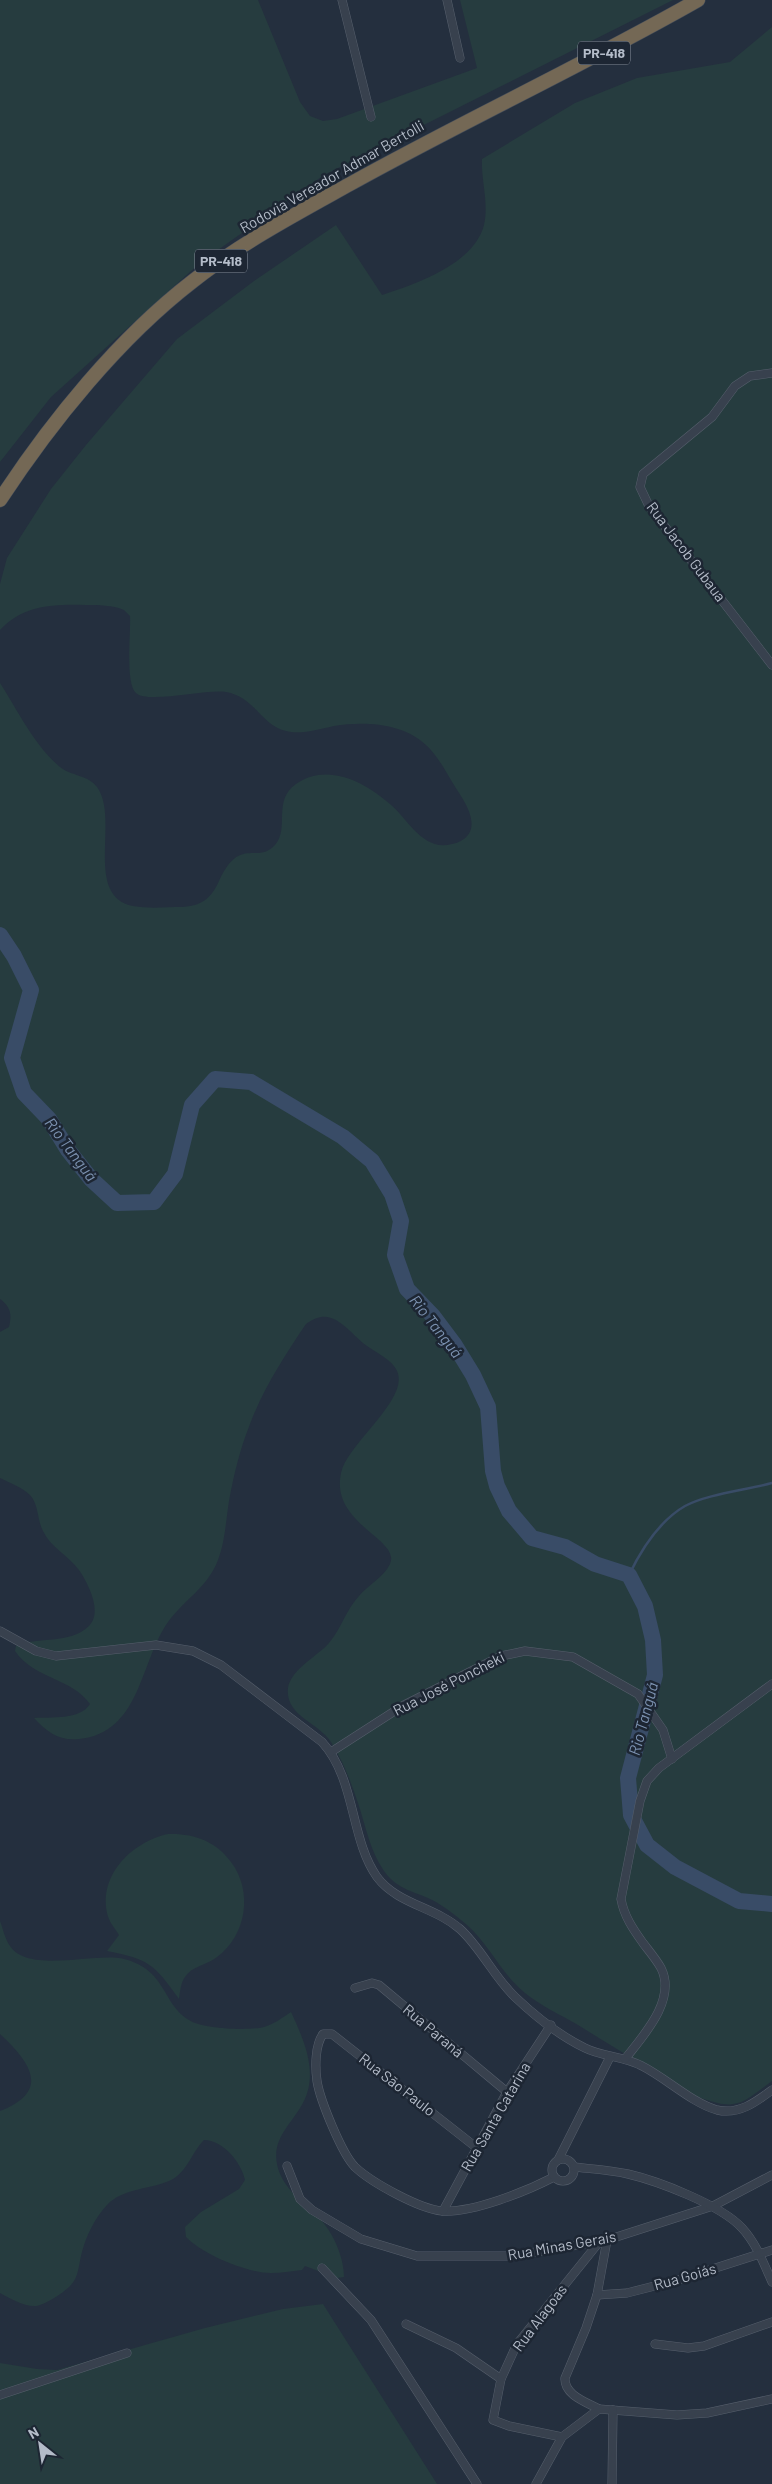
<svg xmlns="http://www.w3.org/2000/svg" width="772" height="2484" font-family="Barlow,sans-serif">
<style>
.green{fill:#263c3f}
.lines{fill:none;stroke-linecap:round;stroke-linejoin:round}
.stream{stroke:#394c67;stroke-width:2.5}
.river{stroke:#394c67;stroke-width:16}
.street-casing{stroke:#565f6c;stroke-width:9}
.highway-casing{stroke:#434c59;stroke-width:15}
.street{stroke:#38414e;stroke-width:8}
.highway{stroke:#746855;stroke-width:14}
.labels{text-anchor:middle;stroke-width:5;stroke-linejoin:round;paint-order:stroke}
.shield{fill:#1d2633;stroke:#878f9c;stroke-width:1}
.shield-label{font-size:14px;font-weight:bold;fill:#b4bcc9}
.street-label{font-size:15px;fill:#b4bcc9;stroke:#1d2633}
.water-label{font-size:16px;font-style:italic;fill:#7c92b1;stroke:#1d2633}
</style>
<rect width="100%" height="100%" fill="#242f3e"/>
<g class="green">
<path d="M0 0H258L300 102 310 116 323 121 337 119 477 68 460 0H673L324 175 201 262 51 397 0 462Z"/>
<path d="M772 27V2081C740 2105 737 2111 698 2097 658 2074 618 2050 578 2025 561 2015 541 2006 525 1993 502 1975 489 1944 467 1925 458 1917 446 1908 436 1902 416 1891 398 1891 384 1871 370 1851 366 1827 358 1803 351 1782 343 1761 331 1742 318 1722 285 1716 288 1688 291 1669 318 1656 329 1643 341 1629 346 1610 359 1596 368 1585 384 1577 390 1564 401 1539 330 1524 341 1473 347 1443 413 1397 396 1369 391 1360 379 1354 370 1348 347 1333 334 1303 306 1324 285 1355 263 1389 250 1424 240 1449 234 1474 229 1501 226 1520 225 1542 218 1560 208 1587 184 1600 168 1622 140 1661 141 1733 79 1739 59 1741 47 1732 34 1718 51 1717 80 1720 90 1704 72 1678 34 1679 15 1651L16 1646C39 1636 69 1645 89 1626 103 1612 88 1583 79 1570 68 1555 51 1548 43 1531 37 1520 39 1505 30 1495 22 1487 10 1483 0 1478V1332L9 1327C12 1315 11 1307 0 1299V683C18 711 34 745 60 767 71 776 88 775 97 787 120 818 83 896 133 906 149 909 166 907 182 907 201 906 211 899 219 881 240 835 257 865 275 845 290 828 272 801 296 784 327 762 365 782 390 804 408 819 423 852 452 844 458 843 464 840 468 835 479 820 462 798 454 785 446 772 438 756 426 745 403 723 364 721 334 726 320 729 300 735 286 731 261 725 255 697 226 692 206 689 148 704 136 693 125 683 131 634 130 616L124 610C112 605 99 605 86 605 54 604 23 605 0 630V584L7 558 51 489 86 445 177 339 254 281 336 225 382 295C416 284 474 264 484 225 489 203 481 181 482 159L575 103 637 78 730 62Z"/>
<path d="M168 1834C193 1833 216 1841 231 1862 253 1891 247 1935 217 1957 207 1965 192 1966 185 1977 181 1982 180 1992 179 1999 154 1964 149 1959 107 1951L119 1935C116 1930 111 1924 109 1919 95 1878 131 1842 168 1834Z"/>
<path d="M0 1921C3 1929 5 1939 10 1946 28 1974 96 1952 124 1959 167 1970 162 2004 189 2020 202 2029 249 2031 264 2027 274 2024 282 2018 291 2012 304 2040 319 2073 303 2103 291 2125 272 2138 277 2164 281 2187 304 2203 319 2218 333 2232 344 2257 344 2277L337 2278 305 2266 302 2270C291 2271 281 2273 271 2273 247 2273 202 2254 186 2237L185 2227 201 2212 239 2189 245 2180C241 2162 223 2140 204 2140 192 2152 188 2170 173 2179 152 2190 124 2187 107 2205 95 2218 86 2236 82 2252 79 2262 79 2273 74 2281 69 2290 45 2305 36 2306 25 2307 9 2298 0 2293V2111C51 2091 31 2063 0 2034Z"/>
<path d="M323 2304 437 2484H0V2363L37 2369 57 2370 205 2328 283 2309Z"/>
</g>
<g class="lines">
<path class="stream" d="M629 1575C642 1548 659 1521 685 1506 707 1494 747 1490 772 1483"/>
<path class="river" d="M0 935 14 956 31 990 12 1058 24 1093 49 1119 68 1150 91 1179 117 1203 154 1202 175 1174 192 1105 215 1079 251 1082 343 1137 372 1161 392 1194 401 1221 395 1255 407 1289 433 1316 454 1344 473 1375 488 1407 493 1471 497 1486 509 1511 532 1538 565 1547 595 1564 629 1575 645 1606 653 1640 655 1675 628 1778 631 1815 647 1845 675 1867 739 1901 772 1904"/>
<g class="street-casing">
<g id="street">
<path d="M342 0 371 117"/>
<path d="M447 0 460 58"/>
<path d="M772 373 750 376 735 386 712 417 643 474 640 487 649 506 772 665"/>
<path d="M0 1631 36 1651 56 1656 156 1645 193 1651 221 1665 322 1742C356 1779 350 1839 377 1877 397 1904 435 1907 460 1929 481 1948 494 1977 515 1997 534 2015 560 2036 585 2048 603 2057 624 2056 642 2066 666 2078 692 2103 717 2110 739 2115 756 2102 772 2090"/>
<path d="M331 1752 404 1705 501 1656 525 1651 573 1657 638 1694 663 1730 672 1759"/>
<path d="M355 1988 372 1983 379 1985 507 2092"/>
<path d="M625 2059C643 2036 677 2000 661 1968 656 1959 649 1951 643 1943 633 1929 624 1916 621 1899L640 1801 647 1781 659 1768 772 1684"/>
<path d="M477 2148 332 2034H323C315 2045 315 2067 317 2081 320 2100 342 2154 355 2167 372 2183 420 2209 442 2211 473 2213 527 2191 554 2177"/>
<circle cx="563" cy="2170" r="11"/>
<path d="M558 2160 610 2057"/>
<path d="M287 2166 300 2199 312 2210 361 2239 417 2256H512L607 2240 713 2206 772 2175"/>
<path d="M574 2167C592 2169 610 2170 628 2174 658 2181 721 2205 742 2228 756 2243 764 2264 772 2282"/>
<path d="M443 2211 507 2092 551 2025"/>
<path d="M322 2268 371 2320 477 2484"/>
<path d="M597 2295 627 2293 678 2280 772 2250"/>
<path d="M406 2324 456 2348 501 2379"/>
<path d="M655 2344 688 2348 704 2346 772 2322"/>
<path d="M0 2395 127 2353"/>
<path d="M599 2409C586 2402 564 2395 565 2378L586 2328 597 2295 607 2240"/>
<path d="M562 2437 509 2426 493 2420 501 2379 517 2344 600 2241"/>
<path d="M536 2484 562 2437 599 2409 677 2415 707 2413 772 2399"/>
<path d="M612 2484 613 2410"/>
</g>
</g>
<g class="highway-casing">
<path id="highway" d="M0 500C51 422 119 338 193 281 241 243 296 214 350 184 465 120 584 65 698 0"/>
</g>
<use href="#street" class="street"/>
<use href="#highway" class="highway"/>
</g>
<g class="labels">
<g class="shield">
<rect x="578" y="41.5" width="52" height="23" rx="4"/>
<rect x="195" y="249.5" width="52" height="23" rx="4"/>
</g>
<g class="shield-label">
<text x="604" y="58">PR-418</text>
<text x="221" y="266">PR-418</text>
</g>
<g class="street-label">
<text transform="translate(332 177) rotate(-30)" y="5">Rodovia Vereador Admar Bertolli</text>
<text transform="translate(686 552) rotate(53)" y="5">Rua Jacob Gubaua</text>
<text transform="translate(449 1684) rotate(-27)" y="5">Rua José Poncheki</text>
<text transform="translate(433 2031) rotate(40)" y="5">Rua Paraná</text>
<text transform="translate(397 2085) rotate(38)" y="5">Rua São Paulo</text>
<text transform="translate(496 2117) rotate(-60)" y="5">Rua Santa Catarina</text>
<text transform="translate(562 2246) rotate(-10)" y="5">Rua Minas Gerais</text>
<text transform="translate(685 2277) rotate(-16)" y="5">Rua Goiás</text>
<text transform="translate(540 2318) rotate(-53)" y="5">Rua Alagoas</text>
</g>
<g class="water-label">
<text transform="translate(71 1149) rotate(53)" y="6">Rio Tanguá</text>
<text transform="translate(436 1326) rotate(52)" y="6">Rio Tanguá</text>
<text transform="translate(643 1719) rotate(-75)" y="6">Rio Tanguá</text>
</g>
</g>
<g transform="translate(40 2444) rotate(330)" stroke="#1d2633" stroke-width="4" paint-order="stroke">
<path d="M0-4L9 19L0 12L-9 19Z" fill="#b4bcc9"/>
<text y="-8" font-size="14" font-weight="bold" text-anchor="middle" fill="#b4bcc9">N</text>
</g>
</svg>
